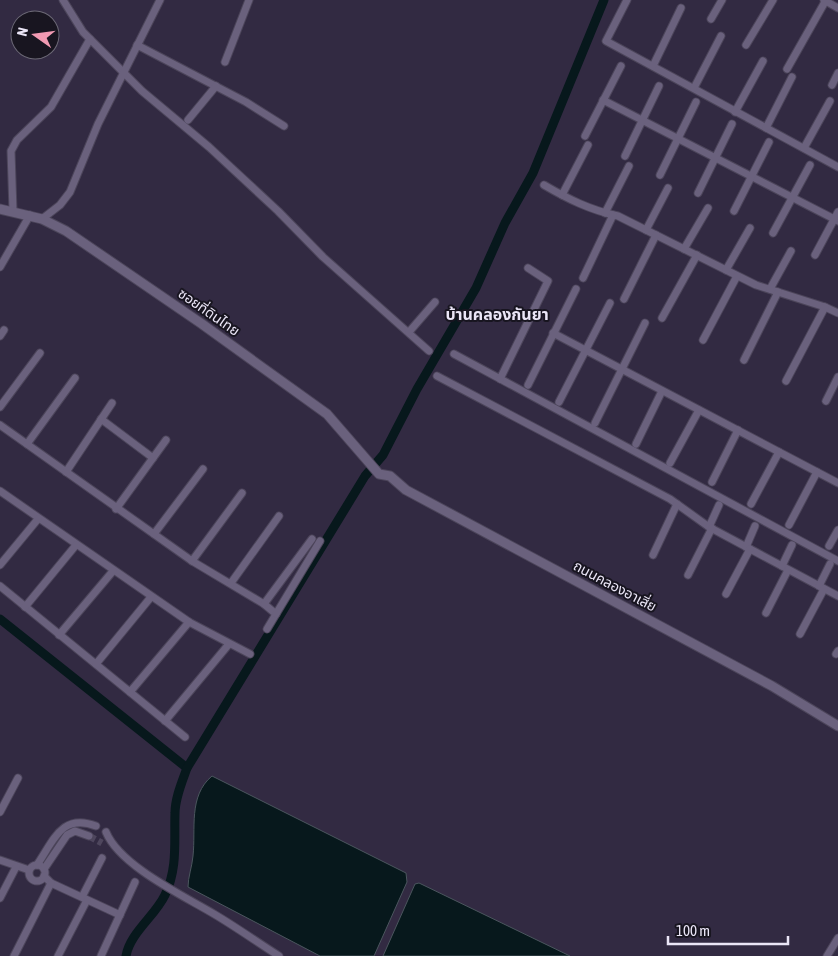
<svg xmlns="http://www.w3.org/2000/svg" width="838" height="956" font-family="'Asap Condensed','Noto Sans Thai',sans-serif">
<style>
.water{fill:#07181c;stroke:#4b565e}
.lines{fill:none;stroke-linecap:round;stroke-linejoin:round}
.canal{stroke:#07181c;stroke-width:9}
.minor-tunnel{stroke:#4e465d;stroke-width:7;stroke-dasharray:7 3.5;stroke-linecap:butt}
.minor-casing{stroke:#4c455a;stroke-width:9}
.tertiary-casing{stroke:#4c455a;stroke-width:11}
.minor{stroke:#6a617d;stroke-width:7}
.tertiary{stroke:#6a617d;stroke-width:9}
.labels{text-anchor:middle;stroke-width:4;stroke-linejoin:round;paint-order:stroke}
.street-label{font-size:14px;fill:#ebe6f7;stroke:#181520}
.quarter-label{font-size:16px;font-weight:bold;fill:#ebe6f7;stroke:#181520}
</style>
<rect width="100%" height="100%" fill="#322a42"/>
<g class="water">
<path d="M212 776 406 873 407 882 374 956H320L188 887C188 877 192 867 193 856 196 829 188 796 212 776Z"/>
<path d="M419 883 570 956H383L415 884Z"/>
</g>
<g class="lines">
<g class="canal">
<path d="M0 619 187 768"/>
<path d="M126 956C130 933 155 916 165 895 178 868 174 841 175 813 175 798 182 782 187 768L365 476 383 455 417 389 476 288 505 223 533 173 604 0"/>
</g>
<path class="minor-tunnel" d="M89 836 102 843"/>
<g class="minor-casing">
<g id="minor">
<path d="M63 0 83 32 142 91 209 147 278 211 323 257 429 351"/>
<path d="M627 0 606 41 838 167"/>
<path d="M824 0 838 8"/>
<path d="M711 19 722 0"/>
<path d="M137 45 246 102 284 126"/>
<path d="M746 45 773 0"/>
<path d="M225 62 249 0"/>
<path d="M653 66 681 8"/>
<path d="M787 69 826 0"/>
<path d="M832 85 838 73"/>
<path d="M694 88 721 36"/>
<path d="M603 100 838 221"/>
<path d="M735 112 763 61"/>
<path d="M188 120 216 86"/>
<path d="M766 128 792 77"/>
<path d="M585 136 621 66"/>
<path d="M804 148 830 101"/>
<path d="M625 156 659 86"/>
<path d="M660 175 696 102"/>
<path d="M544 185C568 199 590 210 618 216L756 285 825 307 838 313"/>
<path d="M698 193 732 124"/>
<path d="M562 195 588 145"/>
<path d="M13 211 11 151 17 140 51 107 90 39"/>
<path d="M734 211 769 142"/>
<path d="M605 213 629 166"/>
<path d="M42 219 60 205 70 192 98 124 160 0"/>
<path d="M646 230 668 188"/>
<path d="M773 233 810 165"/>
<path d="M684 249 708 208"/>
<path d="M815 255 838 212"/>
<path d="M0 267 30 215"/>
<path d="M726 270 750 228"/>
<path d="M583 278 613 215"/>
<path d="M770 289 791 251"/>
<path d="M624 299 656 235"/>
<path d="M662 318 697 255"/>
<path d="M409 332 435 302"/>
<path d="M553 333 838 483"/>
<path d="M0 336 4 330"/>
<path d="M703 340 737 276"/>
<path d="M454 354 838 561"/>
<path d="M744 360 778 292"/>
<path d="M437 376 670 499 709 527 838 596"/>
<path d="M500 379 548 281 528 268"/>
<path d="M786 381 825 307"/>
<path d="M528 385 576 289"/>
<path d="M826 401 838 377"/>
<path d="M559 402 610 303"/>
<path d="M0 407 40 353"/>
<path d="M101 419 153 458"/>
<path d="M595 423 645 323"/>
<path d="M0 425 192 561 264 604 312 539"/>
<path d="M27 444 75 378"/>
<path d="M636 444 662 391"/>
<path d="M670 463 699 410"/>
<path d="M66 472 112 403"/>
<path d="M712 482 738 430"/>
<path d="M0 491 189 622 250 654"/>
<path d="M751 504 779 452"/>
<path d="M116 509 166 440"/>
<path d="M789 525 817 472"/>
<path d="M709 527 719 505"/>
<path d="M154 534 203 469"/>
<path d="M829 546 838 530"/>
<path d="M746 547 755 526"/>
<path d="M653 555 677 504"/>
<path d="M192 561 242 493"/>
<path d="M0 565 38 519"/>
<path d="M782 566 792 545"/>
<path d="M688 575 712 528"/>
<path d="M231 583 279 516"/>
<path d="M0 586 185 737"/>
<path d="M819 586 830 564"/>
<path d="M726 594 750 549"/>
<path d="M264 604 276 614 267 629"/>
<path d="M25 607 76 545"/>
<path d="M766 613 788 570"/>
<path d="M276 614 320 541"/>
<path d="M800 634 824 589"/>
<path d="M59 635 113 571"/>
<path d="M836 654 838 651"/>
<path d="M96 664 151 597"/>
<path d="M130 692 189 622"/>
<path d="M165 721 229 644"/>
<path d="M0 812 18 778"/>
<path d="M106 832C120 866 184 896 214 914 236 927 257 942 279 956"/>
<path d="M0 860 29 870"/>
<circle cx="37" cy="873" r="8"/>
<path d="M37 865C54 840 62 813 96 826"/>
<path d="M44 869 67 835 75 831 89 836"/>
<path d="M44 876 51 883 120 915"/>
<path d="M82 897 102 858"/>
<path d="M0 898 16 867"/>
<path d="M14 956 51 883"/>
<path d="M58 956 87 900"/>
<path d="M101 956 135 882"/>
<path d="M827 956 838 938"/>
</g>
</g>
<g class="tertiary-casing">
<path id="tertiary" d="M0 209 42 219 66 231 202 324 327 414 379 474 390 476 406 490 772 686 838 726"/>
</g>
<use href="#minor" class="minor"/>
<use href="#tertiary" class="tertiary"/>
</g>
<g class="labels">
<g class="street-label">
<text transform="translate(209 312) rotate(35)" y="5">ซอยที่ดินไทย</text>
<text transform="translate(615 586) rotate(28)" y="5">ถนนคลองอาเสี่ย</text>
</g>
<g class="quarter-label">
<text x="497" y="320">บ้านคลองกันยา</text>
</g>
</g>
<g transform="translate(35 35) rotate(284)"><circle r="24" fill="#181520" stroke="#6c6976"/>
<path d="M0-4L9 19L0 12L-9 19Z" fill="#f19ab3"/>
<text y="-8" font-size="14" font-weight="bold" text-anchor="middle" fill="#ebe6f7">N</text>
</g>
<path d="M668 936v8h120v-8" fill="none" stroke="#ebe6f7" stroke-width="2.5"/>
<text x="676" y="936" font-size="15" fill="#ebe6f7" stroke="#181520" stroke-width="4" paint-order="stroke">100 m</text>
</svg>
